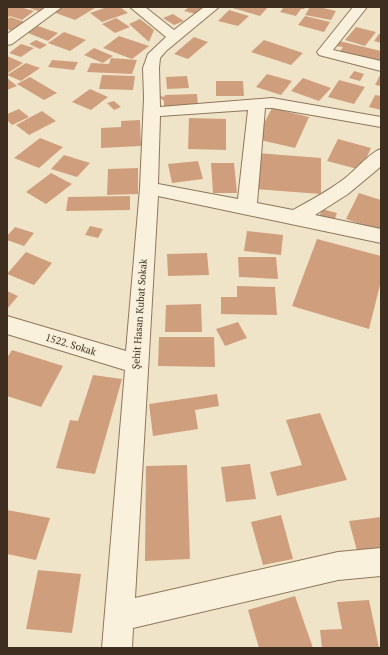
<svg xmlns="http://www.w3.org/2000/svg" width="388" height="655" font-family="'PT Serif',serif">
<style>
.building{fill:#cf9f7d}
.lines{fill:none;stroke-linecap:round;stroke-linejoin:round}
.minor-casing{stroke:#8d765c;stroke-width:2}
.minor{fill:#faf1dc;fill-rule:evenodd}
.labels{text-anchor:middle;stroke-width:3;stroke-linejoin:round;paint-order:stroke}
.street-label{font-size:10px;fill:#3d2e20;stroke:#f7eed8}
</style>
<rect width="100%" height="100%" fill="#f0e4c8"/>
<g class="building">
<path d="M7 7H20L34 11 22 20 10 16 7 18Z"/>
<path d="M27 7H51L43 13Z"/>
<path d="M61 7H93L95 8 75 20 53 12Z"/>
<path d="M107 7H120L128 13 102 22 90 13Z"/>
<path d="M189 7H209L200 15 184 11Z"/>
<path d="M229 7H268L260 16Z"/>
<path d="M284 7H306L304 9H301L296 16 280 12Z"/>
<path d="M310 7H319L336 11 331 20 305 15Z"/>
<path d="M229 10 249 16 238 26 218 21Z"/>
<path d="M173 14 184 21 174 25 163 18Z"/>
<path d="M305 16 330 22 324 32 298 25Z"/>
<path d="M10 17 28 23 16 32 7 29V20Z"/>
<path d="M116 18 130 27 115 33 102 24Z"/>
<path d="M140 19 154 30 149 42 129 24Z"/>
<path d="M38 26 58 33 48 41 28 33Z"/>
<path d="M356 27 376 32 365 46 345 40Z"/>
<path d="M64 32 86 40 70 51 48 43Z"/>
<path d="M379 34H381V43L374 41Z"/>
<path d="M119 36 149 46 132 59 103 48Z"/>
<path d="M194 37 208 42 188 59 174 54Z"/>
<path d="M36 40 47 45 40 49 29 44Z"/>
<path d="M264 40 303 53 291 65 251 52Z"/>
<path d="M339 41 381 51V61L339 53 343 47 336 46Z"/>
<path d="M21 44 34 48 21 57 9 53Z"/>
<path d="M94 48 113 56 103 63 84 55Z"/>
<path d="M7 56 23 63 8 73Z"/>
<path d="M111 58 137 60 132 74 87 72 91 63 109 64Z"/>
<path d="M52 60 78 62 74 70 48 67Z"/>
<path d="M26 63 40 68 21 81 7 75Z"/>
<path d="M354 71 364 74 360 81 349 78Z"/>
<path d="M381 73V86L375 85Z"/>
<path d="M267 74 292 81 281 95 256 87Z"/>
<path d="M102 75 135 76 133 90 99 89Z"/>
<path d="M187 76 189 88 167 89 166 77Z"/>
<path d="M30 77 57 93 44 100 17 84Z"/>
<path d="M7 78 17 86 7 90Z"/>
<path d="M303 78 331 88 319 101 291 91Z"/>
<path d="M339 80 365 87 354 104 328 97Z"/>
<path d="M216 81H243L244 96H216Z"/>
<path d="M90 89 108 97 91 110 72 102Z"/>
<path d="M197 94 198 107H164V101L157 95 164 97 165 95Z"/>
<path d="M375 95 381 96V110L369 107Z"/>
<path d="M114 101 121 107 114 110 107 103Z"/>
<path d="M272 108 309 117 295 148 256 139Z"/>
<path d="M19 109 29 117 12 125 7 120V114Z"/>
<path d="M42 111 56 121 29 135 16 125Z"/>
<path d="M189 118 226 119V150L188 149Z"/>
<path d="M140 120 141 146 101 148V128L121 127V121Z"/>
<path d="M40 138 63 147 39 168 14 158Z"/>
<path d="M338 139 371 148 361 170 327 161Z"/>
<path d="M257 153 321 158V194L254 189Z"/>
<path d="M64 155 90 163 77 177 51 169Z"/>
<path d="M198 161 203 179 172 183 168 164Z"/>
<path d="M211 163H234L237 193H213Z"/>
<path d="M138 168V194L107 195 108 169Z"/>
<path d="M51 173 72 184 46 204 26 192Z"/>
<path d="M359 193 381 200V231L346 219Z"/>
<path d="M130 196V210L66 211 68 197Z"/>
<path d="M322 209 337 213 334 221 319 218Z"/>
<path d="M90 226 103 229 98 238 85 235Z"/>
<path d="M15 227 34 233 24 246 7 240V236Z"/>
<path d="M247 231 283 235 281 255 244 251Z"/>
<path d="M317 239 381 256V281L369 329 292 306Z"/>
<path d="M26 252 52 263 34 285 7 274Z"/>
<path d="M207 253 209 275 168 276 167 254Z"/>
<path d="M238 257H276L278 279 239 277Z"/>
<path d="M237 286 275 287 277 315 221 314V297H237Z"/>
<path d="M7 291 18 296 7 309Z"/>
<path d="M201 304 202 332H165L166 305Z"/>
<path d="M238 322 247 338 225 346 216 329Z"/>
<path d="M159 337H214L215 367 158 366Z"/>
<path d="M12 350 63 366 41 407 7 396V358Z"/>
<path d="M93 375 122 379 95 474 56 468 70 420 78 421Z"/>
<path d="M217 394 219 406 195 410 198 429 153 436 149 404Z"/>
<path d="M320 413 347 480 277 496 270 472 302 465 286 420Z"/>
<path d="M250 464 256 499 226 502 221 467Z"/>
<path d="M187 465 190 559 145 561 146 466Z"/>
<path d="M7 510 50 518 36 560 7 554Z"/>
<path d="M281 515 293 559 263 565 251 522Z"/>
<path d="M381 517V547L357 551 349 521Z"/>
<path d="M38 570 81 574 72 633 26 629Z"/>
<path d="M295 596 313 648H259L248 610Z"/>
<path d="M369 600 379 648H322L320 630 342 629 337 602Z"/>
</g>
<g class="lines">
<g class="minor-casing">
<g id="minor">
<path d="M46 7H62L12 44 7 45V34Z"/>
<path d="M130 7H145L174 30 204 7H219L166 51 160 58 159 68 160 107 272 98 381 117V127L272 108H265L257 203 293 210C311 200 328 191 344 179 355 171 369 153 381 149V166L378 169 348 194 315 215 381 229V243L158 196 135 598 338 552 381 548V576L338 580 133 628 132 648H102L125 370 7 334V316L126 351 140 188 144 98 143 68 148 54 166 37ZM248 110 238 199 158 184 160 116Z"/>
<path d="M353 7H367L333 50 381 61V71L319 55 317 52Z"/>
</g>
</g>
<use href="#minor" class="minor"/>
</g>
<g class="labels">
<g class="street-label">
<text transform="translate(139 314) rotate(-86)" y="4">Şehit Hasan Kubat Sokak</text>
<text transform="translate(71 344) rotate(17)" y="4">1522. Sokak</text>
</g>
</g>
<rect width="388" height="655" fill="none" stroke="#3d2e20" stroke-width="16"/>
</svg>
